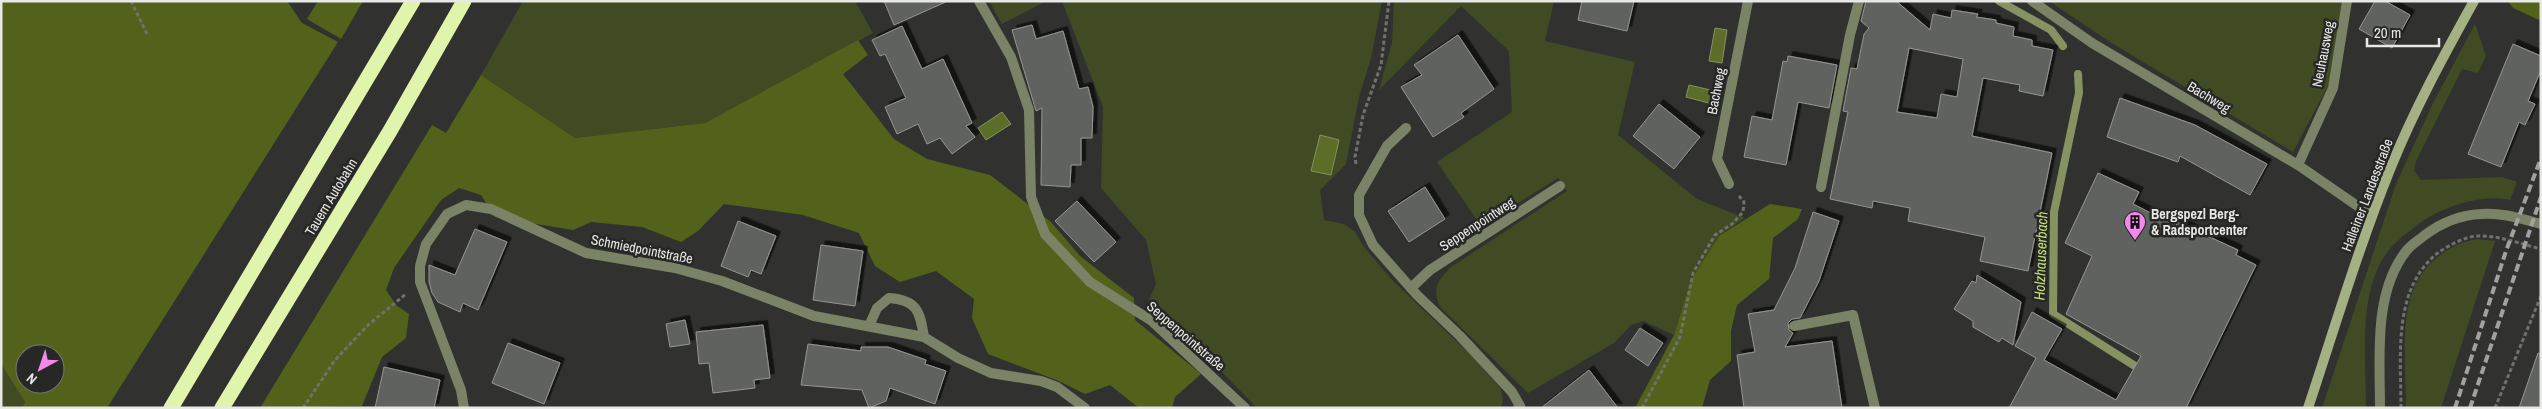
<svg xmlns="http://www.w3.org/2000/svg" width="2542" height="409" font-family="'Archivo Narrow',sans-serif">
<style>
.green{fill:#404b23}
.forest{fill:#52621a;fill-rule:evenodd}
.water{fill:#5c6d27;stroke:#869261}
.lines{fill:none;stroke-linecap:round;stroke-linejoin:round}
.stream{stroke:#869261;stroke-width:8}
.building{fill:#616260;stroke:#959693;fill-rule:evenodd;filter:url(#shadow)}
.path{stroke:#70716f;stroke-width:3;stroke-dasharray:4 2.5;stroke-linecap:butt}
.lane{stroke:#7a8366;stroke-width:10}
.street{stroke:#7a8366;stroke-width:10}
.secondary{stroke:#a3b183;stroke-width:10}
.highway{stroke:#e0f5ab;stroke-width:15}
.rail{stroke:#a1a1a0;stroke-width:4;stroke-dasharray:8 4;stroke-linecap:butt}
.labels{text-anchor:middle;stroke-width:5;stroke-linejoin:round;paint-order:stroke}
.street-label{font-size:14px;fill:#e8e8e7;stroke:#272826}
.poi-label{font-size:14px;font-weight:bold;fill:#e8e8e7;stroke:#272826;text-anchor:start}
.water-label{font-size:15px;font-style:italic;fill:#c3dd7b;stroke:#272826}
</style>
<defs>
<filter id="shadow"><feDropShadow dx="4.5" dy="-4.5" stdDeviation="0" flood-color="#0009"/></filter>
</defs>
<rect width="100%" height="100%" fill="#313230"/>
<g class="green">
<path d="M523 1H855L873 33 705 123 575 138 481 75Z"/>
<path d="M989 1H1046L1002 24Z"/>
<path d="M1062 1H1382L1371 58 1359 97 1346 164 1320 190 1324 220 1344 224 1355 232 1364 247 1392 280 1470 354 1501 389 1503 400 1501 408H1257L1213 363 1147 305 1156 284 1146 240 1101 188 1103 107Z"/>
<path d="M1394 1H1554L1545 41 1635 62 1618 135 1697 199 1745 218 1719 236 1691 280 1674 335 1643 321 1631 325 1614 343 1528 393 1440 307C1432 287 1437 282 1451 267L1567 191 1558 178 1481 226 1437 162 1512 112 1509 51 1461 6 1379 90 1392 43Z"/>
<path d="M2049 1H2342L2329 84 2293 152 2110 42Z"/>
<path d="M2475 24 2486 56 2478 73 2462 69 2416 161 2414 170 2421 180 2502 177 2517 182 2510 200C2486 195 2466 201 2443 210 2430 215 2421 222 2411 230 2401 237 2390 247 2384 257 2358 297 2366 362 2366 408H2322L2396 184 2433 103Z"/>
<path d="M2478 239 2495 241 2441 408H2406C2406 376 2401 325 2411 296 2420 266 2448 243 2478 239Z"/>
<path d="M1 364 25 402 22 408H1Z"/>
</g>
<g class="forest">
<path d="M1 1H287L302 23 338 42 107 408H22L25 402 1 364ZM25 354H55V384H25Z"/>
<path d="M318 1H363L341 39 307 19Z"/>
<path d="M2508 1H2541V21L2513 8Z"/>
<path d="M858 40 868 55 843 74 894 139 927 159 990 175 1051 222 1080 256 1134 298 1135 320 1201 374 1175 397 1172 408H1139L1110 385 1085 394 1059 381 988 354 972 318 974 299 936 271 900 282 875 266 859 233 803 215 724 204 698 231 681 242 642 227 591 222 573 230 495 217 481 195 459 188 441 200 394 268 386 290 396 305 409 314 406 338 382 357 362 406 260 408 432 125 446 133 481 75 575 138 705 123Z"/>
<path d="M1770 204 1802 209 1798 219 1773 238 1769 279 1737 305 1731 331V361L1710 380 1702 408H1635L1674 335 1691 280 1719 236Z"/>
</g>
<g class="water">
<path d="M1715 28 1727 30 1722 63 1709 61Z"/>
<path d="M1689 85 1719 92 1716 105 1686 97Z"/>
<path d="M1002 112 1011 124 986 140 978 128Z"/>
<path d="M1320 135 1339 140 1331 175 1311 171Z"/>
</g>
<g class="lines">
<g class="stream">
<path d="M1999 1 2051 30 2063 46"/>
<path d="M2078 74 2079 93 2054 212 2053 314 2135 366"/>
</g>
</g>
<g class="building">
<path d="M884 1H948L894 25Z"/>
<path d="M1582 1H1634L1627 31 1578 20Z"/>
<path d="M1866 1H1896L1930 30 1933 14 1951 18 1952 10 1978 14 1976 17 1996 20V23L2014 27 2013 36 2032 40V46L2053 50 2043 96 2019 91 2020 85 1983 78 1972 136 2052 153 2028 271 1980 261 1985 237 1908 221 1910 208 1873 201 1872 208 1830 199 1848 112 1843 111 1851 68 1857 69 1864 34 1869 28 1861 21ZM1909 48 1963 59 1957 97 1941 94 1937 118 1897 112Z"/>
<path d="M2375 1H2385L2410 15 2392 48 2359 29Z"/>
<path d="M1032 25 1036 39 1063 31 1079 89 1088 87 1093 107 1092 138H1081V165H1071L1070 187 1041 185 1042 108 1036 111 1012 30Z"/>
<path d="M902 26 922 69 943 59 972 123 966 126 975 137 952 154 940 138 927 144 918 124 897 134 885 107 906 98 885 54 880 56 872 40Z"/>
<path d="M1458 35 1494 89 1461 113 1464 117 1433 137 1401 87 1422 75 1414 65Z"/>
<path d="M2513 44 2541 56V70L2528 101 2535 104 2525 125 2519 122 2501 167 2468 154Z"/>
<path d="M1788 56 1837 65 1829 108 1798 102 1786 165 1744 157 1752 116 1772 120 1783 61 1787 62Z"/>
<path d="M2120 98 2195 125 2267 164 2250 195 2180 156 2178 162 2107 137Z"/>
<path d="M1659 104 1700 137 1674 169 1633 136Z"/>
<path d="M2098 173 2139 192 2133 204 2176 226 2177 222 2238 250 2236 255 2256 265 2186 408H2009L2036 358 2015 346 2032 312 2062 329 2044 360 2116 400 2141 356 2066 314 2092 256 2065 243Z"/>
<path d="M1425 187 1445 219 1409 242 1388 211Z"/>
<path d="M1077 201 1116 242 1094 262 1055 221Z"/>
<path d="M1813 212 1839 221 1819 281 1800 318 1792 319 1788 323 1789 330 1793 333 1785 347 1832 341 1842 408H1744L1737 355 1755 352 1748 314 1774 310 1795 268Z"/>
<path d="M738 221 776 236 761 274 751 270 748 277 721 266Z"/>
<path d="M475 229 507 242 478 310 463 303 460 312 438 302 432 293 429 282V265L455 275Z"/>
<path d="M821 245 863 251 855 306 813 300Z"/>
<path d="M1977 275 2021 302 2013 345 2002 338 1999 342 1973 327V321L1954 309 1972 281 1976 283Z"/>
<path d="M685 320 690 344 670 347 666 324Z"/>
<path d="M763 325 770 378 754 380 755 388 713 393 709 363 699 364 696 332Z"/>
<path d="M1640 328 1663 343 1648 366 1625 350Z"/>
<path d="M508 343 560 363 544 404 492 383Z"/>
<path d="M808 344 861 351V347H888L926 360 925 364 946 371 935 404 890 388 886 401 869 408 862 390 801 385Z"/>
<path d="M2538 353 2541 354V408H2519Z"/>
<path d="M384 367 440 380 434 408H375Z"/>
<path d="M1589 370 1618 408H1541Z"/>
</g>
<g class="lines">
<g class="path">
<path d="M131 1 147 34"/>
<path d="M1356 164 1355 157 1363 115 1381 65 1389 1"/>
<path d="M303 408 335 360 368 325 406 294"/>
<path d="M1642 408 1680 337 1693 273 1715 235 1732 224 1743 212 1744 202 1739 196"/>
<path d="M2401 408C2401 355 2392 288 2439 252 2450 245 2464 237 2477 236 2498 235 2521 244 2541 249"/>
<path d="M2495 408 2541 296"/>
</g>
<g class="lane">
<path d="M1406 128 1387 146 1359 195V215L1373 245 1417 295 1460 336 1512 392 1520 406 1518 408"/>
<path d="M1411 288 1430 270 1560 186"/>
<path d="M869 326 877 308 889 298C917 300 920 311 924 337"/>
<path d="M1794 326 1853 315 1875 408"/>
</g>
<g class="street">
<path d="M979 1 1011 57 1029 110 1031 197 1045 234 1090 282 1152 321 1245 408"/>
<path d="M2032 1 2092 43 2298 165 2372 216"/>
<path d="M2298 165 2333 88 2347 1"/>
<path d="M1729 184 1717 159 1748 1"/>
<path d="M1821 187 1850 35 1859 1"/>
<path d="M464 408 461 390 420 282V266L426 244 447 214 466 205 491 209 586 253 675 268 722 281 814 316 924 337 958 358 991 373 1041 381 1057 387 1085 408"/>
<path d="M2380 408C2380 357 2373 292 2407 250 2412 244 2419 240 2425 235 2441 223 2461 215 2481 214 2501 212 2522 219 2541 224"/>
</g>
<path class="secondary" d="M2308 408C2335 327 2359 246 2391 167 2414 110 2444 55 2474 1"/>
<g class="highway">
<path d="M171 408 413 1"/>
<path d="M222 408 390 131 464 1"/>
</g>
<g class="rail">
<path d="M2455 408 2506 251 2541 158"/>
<path d="M2470 408 2541 197"/>
</g>
</g>
<defs>
<g id="building-pin" transform="scale(1.125)"><path d="M0 17L-7.5 6A9.5 9.5 0 1 1 7.5 6Z" fill="#f788eb" stroke="#272826"/><path d="M-4-6H4V6H1V3H-1V6H-4ZM-2.5-4.3h1.7v1.8h-1.7ZM.8-4.3h1.7v1.8H.8ZM-2.5-1h1.7V.8h-1.7ZM.8-1h1.7V.8H.8Z" fill="#111"/></g>
</defs>
<g fill-rule="evenodd">
<use href="#building-pin" x="2135" y="222"/>
</g>
<g class="labels">
<g class="street-label">
<text transform="translate(2323 54) rotate(-79)" y="5">Neuhausweg</text>
<text transform="translate(1716 91) rotate(-79)" y="5">Bachweg</text>
<text transform="translate(2209 97) rotate(31)" y="5">Bachweg</text>
<text transform="translate(2367 195) rotate(-69)" y="5">Halleiner Landesstraße</text>
<text transform="translate(331 197) rotate(-59)" y="5">Tauern Autobahn</text>
<text transform="translate(1477 224) rotate(-33)" y="5">Seppenpointweg</text>
<text transform="translate(642 249) rotate(11)" y="5">Schmiedpointstraße</text>
<text transform="translate(1186 336) rotate(41)" y="5">Seppenpointstraße</text>
</g>
<g class="poi-label">
<text x="2151" y="219">Bergspezl Berg-<tspan x="2151" dy="16">&amp; Radsportcenter</tspan></text>
</g>
<g class="water-label">
<text transform="translate(2041 256) rotate(-88)" y="5">Holzhauserbach</text>
</g>
</g>
<rect width="2542" height="409" fill="none" stroke="#e8e8e7" stroke-width="5"/>
<g transform="translate(40 369) rotate(220)"><circle r="24" fill="#272826" stroke="#747573"/>
<path d="M0-4L9 19L0 12L-9 19Z" fill="#f788eb"/>
<text y="-8" font-size="14" font-weight="bold" text-anchor="middle" fill="#e8e8e7">N</text>
</g>
<path d="M2367 38v8h72v-8" fill="none" stroke="#e8e8e7" stroke-width="2.5"/>
<text x="2374" y="38" font-size="15" fill="#e8e8e7" stroke="#272826" stroke-width="4" paint-order="stroke">20 m</text>
</svg>
